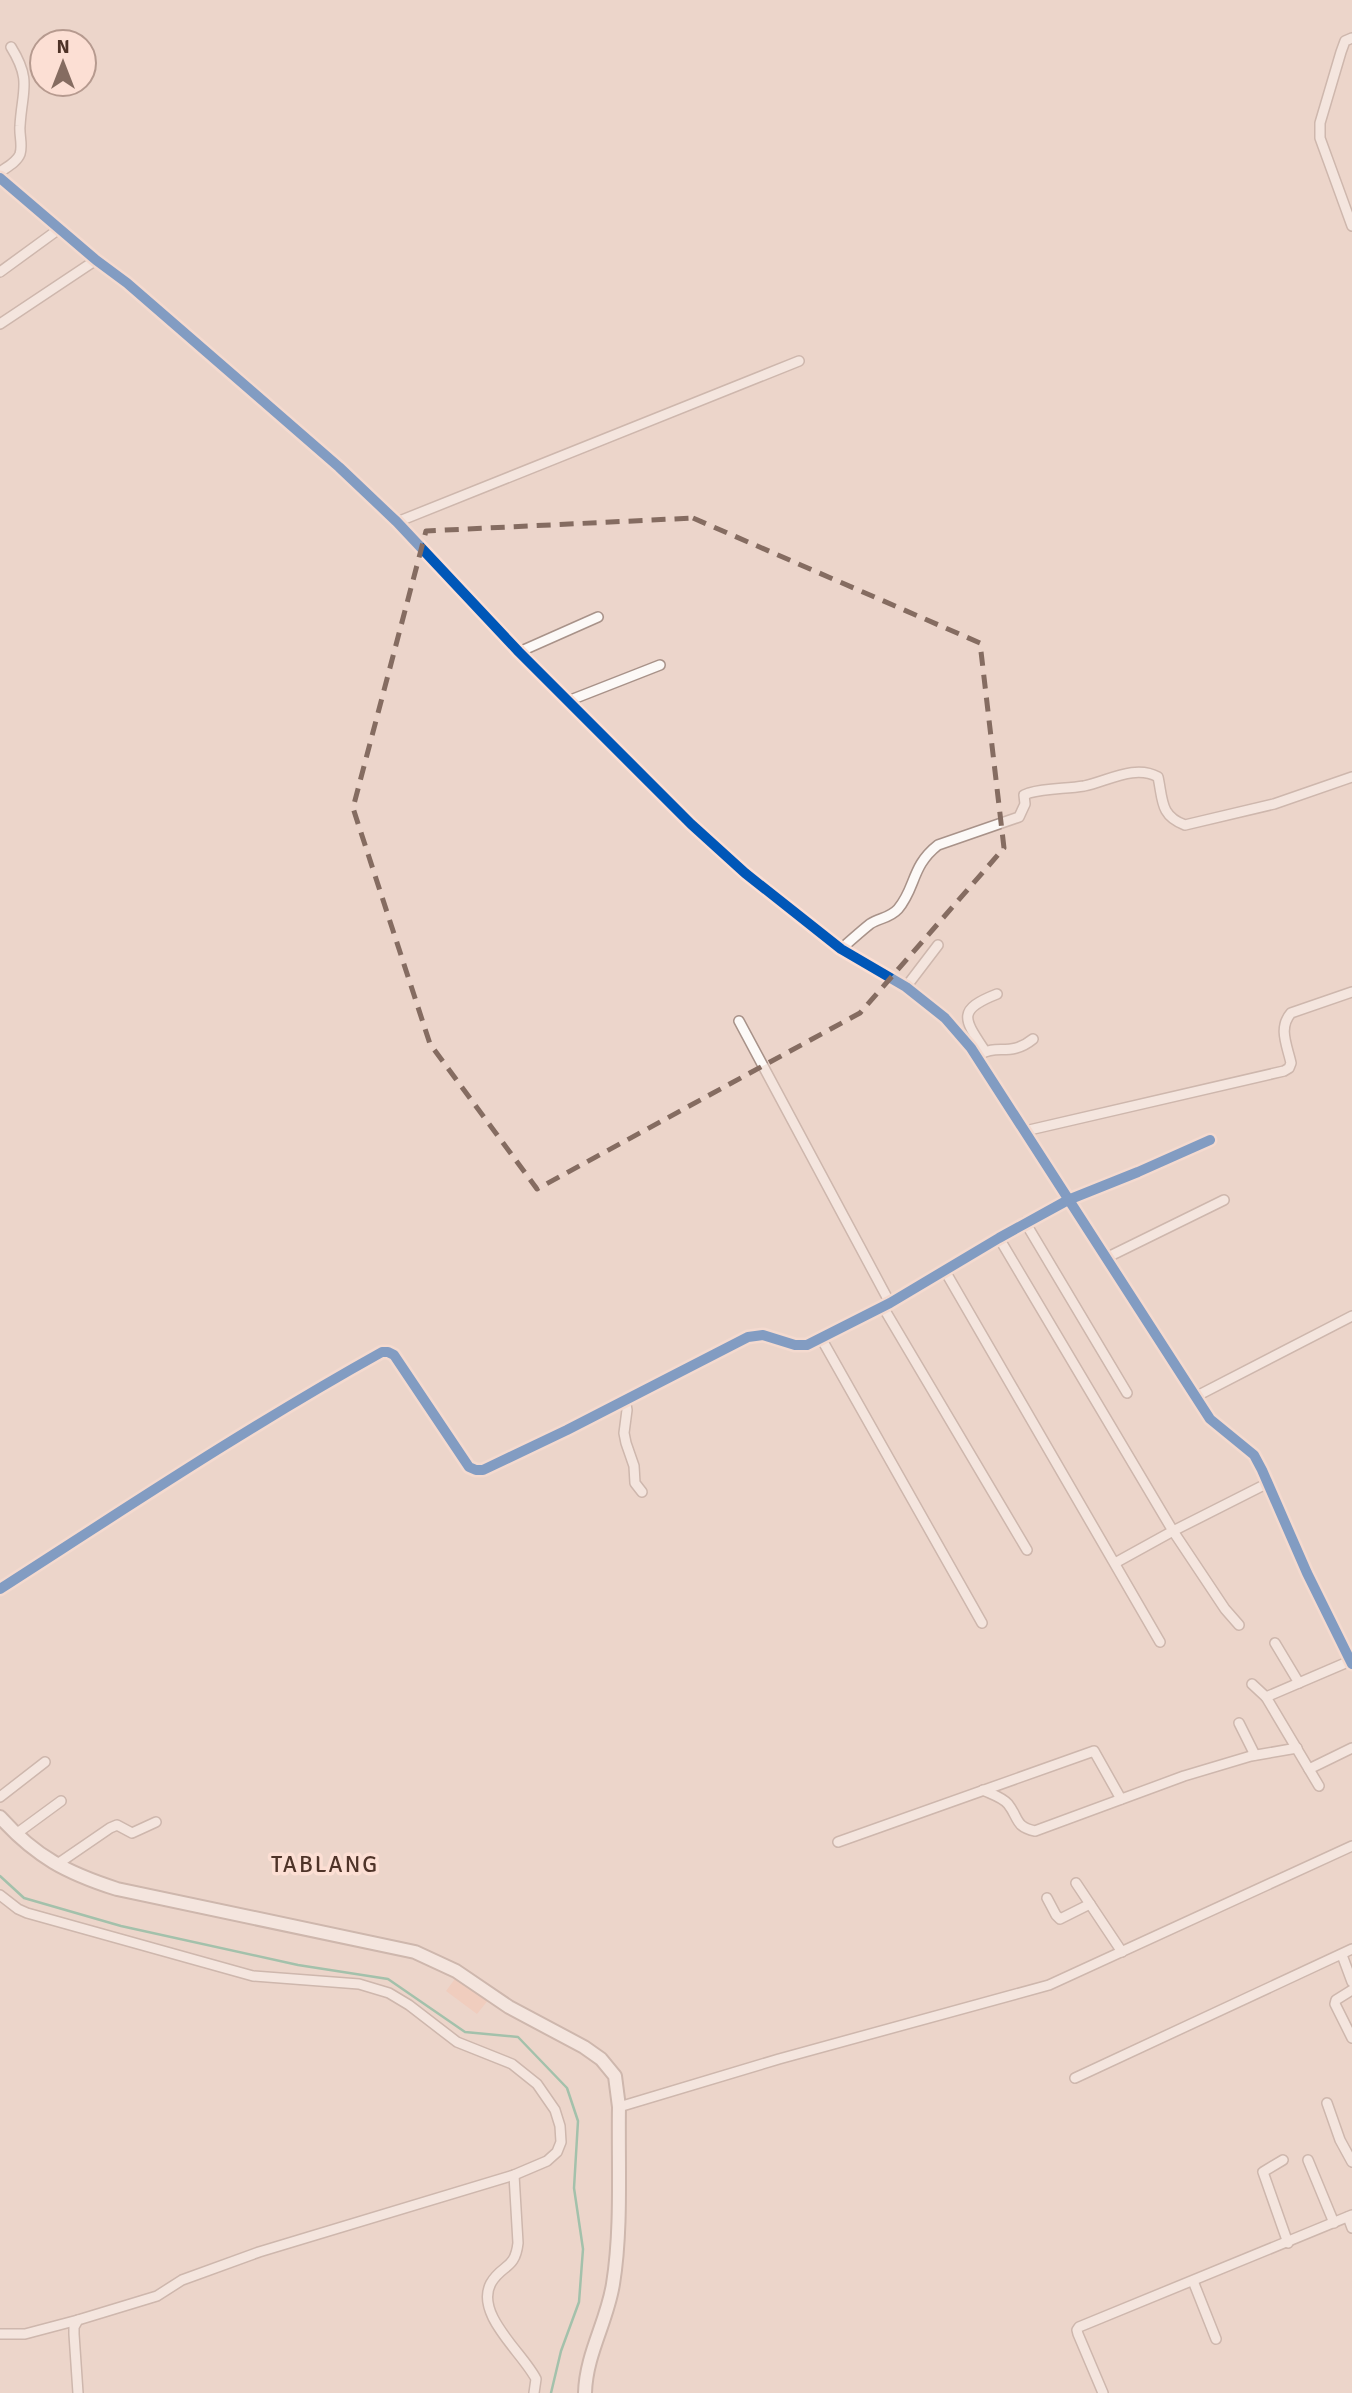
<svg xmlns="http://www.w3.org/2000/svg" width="1352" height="2393" font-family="Signika,sans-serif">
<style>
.garden{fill:#f3c3b0}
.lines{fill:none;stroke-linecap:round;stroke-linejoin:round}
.stream{stroke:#4ba985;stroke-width:2.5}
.street-casing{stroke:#a89289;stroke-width:12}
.secondary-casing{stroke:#a89289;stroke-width:16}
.street{stroke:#fcf9f7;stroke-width:9}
.secondary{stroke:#fcf9f7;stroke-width:12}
.cycleway-casing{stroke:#fcdfd4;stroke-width:15}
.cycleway{stroke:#0057b8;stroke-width:10}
.marked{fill:none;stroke:#856c61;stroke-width:5;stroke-dasharray:14 9;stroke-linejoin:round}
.labels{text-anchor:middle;stroke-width:7;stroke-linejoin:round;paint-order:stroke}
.quarter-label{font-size:23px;letter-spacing:2px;fill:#4e3328;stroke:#fcdfd4}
</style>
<rect width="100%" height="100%" fill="#ecd5cb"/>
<path class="garden" d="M457 1976 489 1999 477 2014 446 1991Z"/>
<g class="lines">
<path class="stream" d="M0 1876 24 1898 121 1926 298 1965 388 1979 465 2032 518 2037 567 2088 578 2121 574 2188 583 2249 579 2302 561 2351 551 2393"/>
<g class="street-casing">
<g id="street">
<path d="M1352 38 1345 41 1341 52 1320 123V138L1352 226"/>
<path d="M0 172C7 167 17 162 20 154 23 145 19 135 20 126 22 90 32 81 11 47"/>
<path d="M0 178 96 260 127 283 339 467 397 522 519 652 691 824 745 873 841 949 906 987 945 1018 971 1048 1210 1419 1254 1455 1262 1470 1307 1573 1352 1664"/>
<path d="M0 272 59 229"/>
<path d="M0 324 96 260"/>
<path d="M397 522 799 361"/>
<path d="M519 652 598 617"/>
<path d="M568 701 660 665"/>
<path d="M841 949C850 941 860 932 870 924 879 918 890 918 898 909 916 888 911 866 938 845L1019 817 1025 804 1024 795 1029 793C1047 788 1066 789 1084 786 1108 781 1135 764 1158 777 1163 800 1160 816 1185 825L1274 804 1352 777"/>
<path d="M906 987 938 945"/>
<path d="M739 1021 890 1303"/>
<path d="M985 1051C964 1019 956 1010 997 994"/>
<path d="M981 1054C997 1044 1011 1057 1033 1039"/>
<path d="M1025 1131 1284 1071 1289 1068 1291 1063C1287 1045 1278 1028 1291 1013L1352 992"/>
<path d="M1025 1222 1127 1393"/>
<path d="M999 1238 1173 1531 1268 1483"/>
<path d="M1106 1258 1224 1200"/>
<path d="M945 1271 1160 1642"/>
<path d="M883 1307 1027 1550"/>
<path d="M821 1338 982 1623"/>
<path d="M1195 1397 1352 1316"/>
<path d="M625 1399 627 1410 624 1433 626 1443 634 1466 635 1483 642 1492"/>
<path d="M1115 1563 1173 1531 1225 1609 1239 1625"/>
<path d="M0 1589C126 1508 251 1425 382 1352H388L394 1355 469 1467 476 1470H483L567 1430 748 1337 763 1335 795 1345H807L890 1303 999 1238 1068 1200 1138 1172 1210 1140"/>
<path d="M1275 1643 1299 1683"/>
<path d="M1252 1684 1266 1697"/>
<path d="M1239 1723 1255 1755"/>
<path d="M1309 1769 1352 1748"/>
<path d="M1319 1786 1266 1697 1350 1661"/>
<path d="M983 1790C991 1794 1002 1797 1008 1804 1019 1818 1015 1827 1035 1831L1184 1776 1251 1756 1297 1748"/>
<path d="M0 1797 45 1762"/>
<path d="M16 1834 61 1801"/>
<path d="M838 1842 1094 1751 1121 1799"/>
<path d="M56 1865 110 1828 117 1825 132 1833 156 1822"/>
<path d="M1076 1883 1122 1952"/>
<path d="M0 1895 18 1909 27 1913 253 1976 359 1984 389 1993 409 2005 457 2042 512 2064 537 2084 555 2110 560 2126 561 2142 557 2152 547 2161 514 2175 259 2252 182 2280 157 2296 78 2320 74 2327V2334L78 2393"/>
<path d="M1047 1898 1056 1915 1060 1919 1090 1904"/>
<path d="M1342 1955 1352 1982"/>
<path d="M1352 1990 1336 2000 1335 2004 1352 2038"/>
<path d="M1075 2078 1352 1949"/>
<path d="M1327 2103 1340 2140 1352 2162"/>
<path d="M619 2107 779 2059 1049 1985 1352 1846"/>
<path d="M1283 2160 1263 2172 1288 2243"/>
<path d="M1308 2160 1334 2223"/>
<path d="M514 2175 518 2243C515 2270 502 2264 491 2283 474 2314 523 2353 536 2379L534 2393"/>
<path d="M1348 2217 1352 2228"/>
<path d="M1193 2281 1216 2339"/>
<path d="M0 2334H25L78 2320"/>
<path d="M1103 2393 1078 2334 1077 2330 1079 2327 1352 2215"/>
</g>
</g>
<g class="secondary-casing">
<path id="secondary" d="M0 1817C36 1857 67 1873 117 1889L415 1952 456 1971 509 2007 584 2047 601 2059 615 2076 619 2107C618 2164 622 2229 613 2284 607 2322 586 2354 585 2393"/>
</g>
<use href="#street" class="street"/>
<use href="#secondary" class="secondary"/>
<g class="cycleway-casing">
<g id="cycleway">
<path d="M0 178 96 260 127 283 339 467 397 522 519 652 691 824 745 873 841 949 906 987 945 1018 971 1048 1210 1419 1254 1455 1262 1470 1307 1573 1352 1664"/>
<path d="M0 1589C126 1508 251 1425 382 1352H388L394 1355 469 1467 476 1470H483L567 1430 748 1337 763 1335 795 1345H807L890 1303 999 1238 1068 1200 1138 1172 1210 1140"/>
</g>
</g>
<use href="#cycleway" class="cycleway"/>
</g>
<path d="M0 0H1352V2393H0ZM693 518 980 643 1004 848 860 1013 537 1189 430 1044 353 808 426 531Z" fill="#ecd5cb" fill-opacity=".55" fill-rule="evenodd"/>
<path class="marked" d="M693 518 980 643 1004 848 860 1013 537 1189 430 1044 353 808 426 531Z"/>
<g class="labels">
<g class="quarter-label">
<text x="325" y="1872">TABLANG</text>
</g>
</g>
<g transform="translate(63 63)"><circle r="33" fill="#fcdfd4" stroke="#b69a8f" stroke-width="2"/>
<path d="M0-5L12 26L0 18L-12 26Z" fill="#856c61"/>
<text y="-10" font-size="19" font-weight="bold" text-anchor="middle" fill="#4e3328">N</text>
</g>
</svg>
